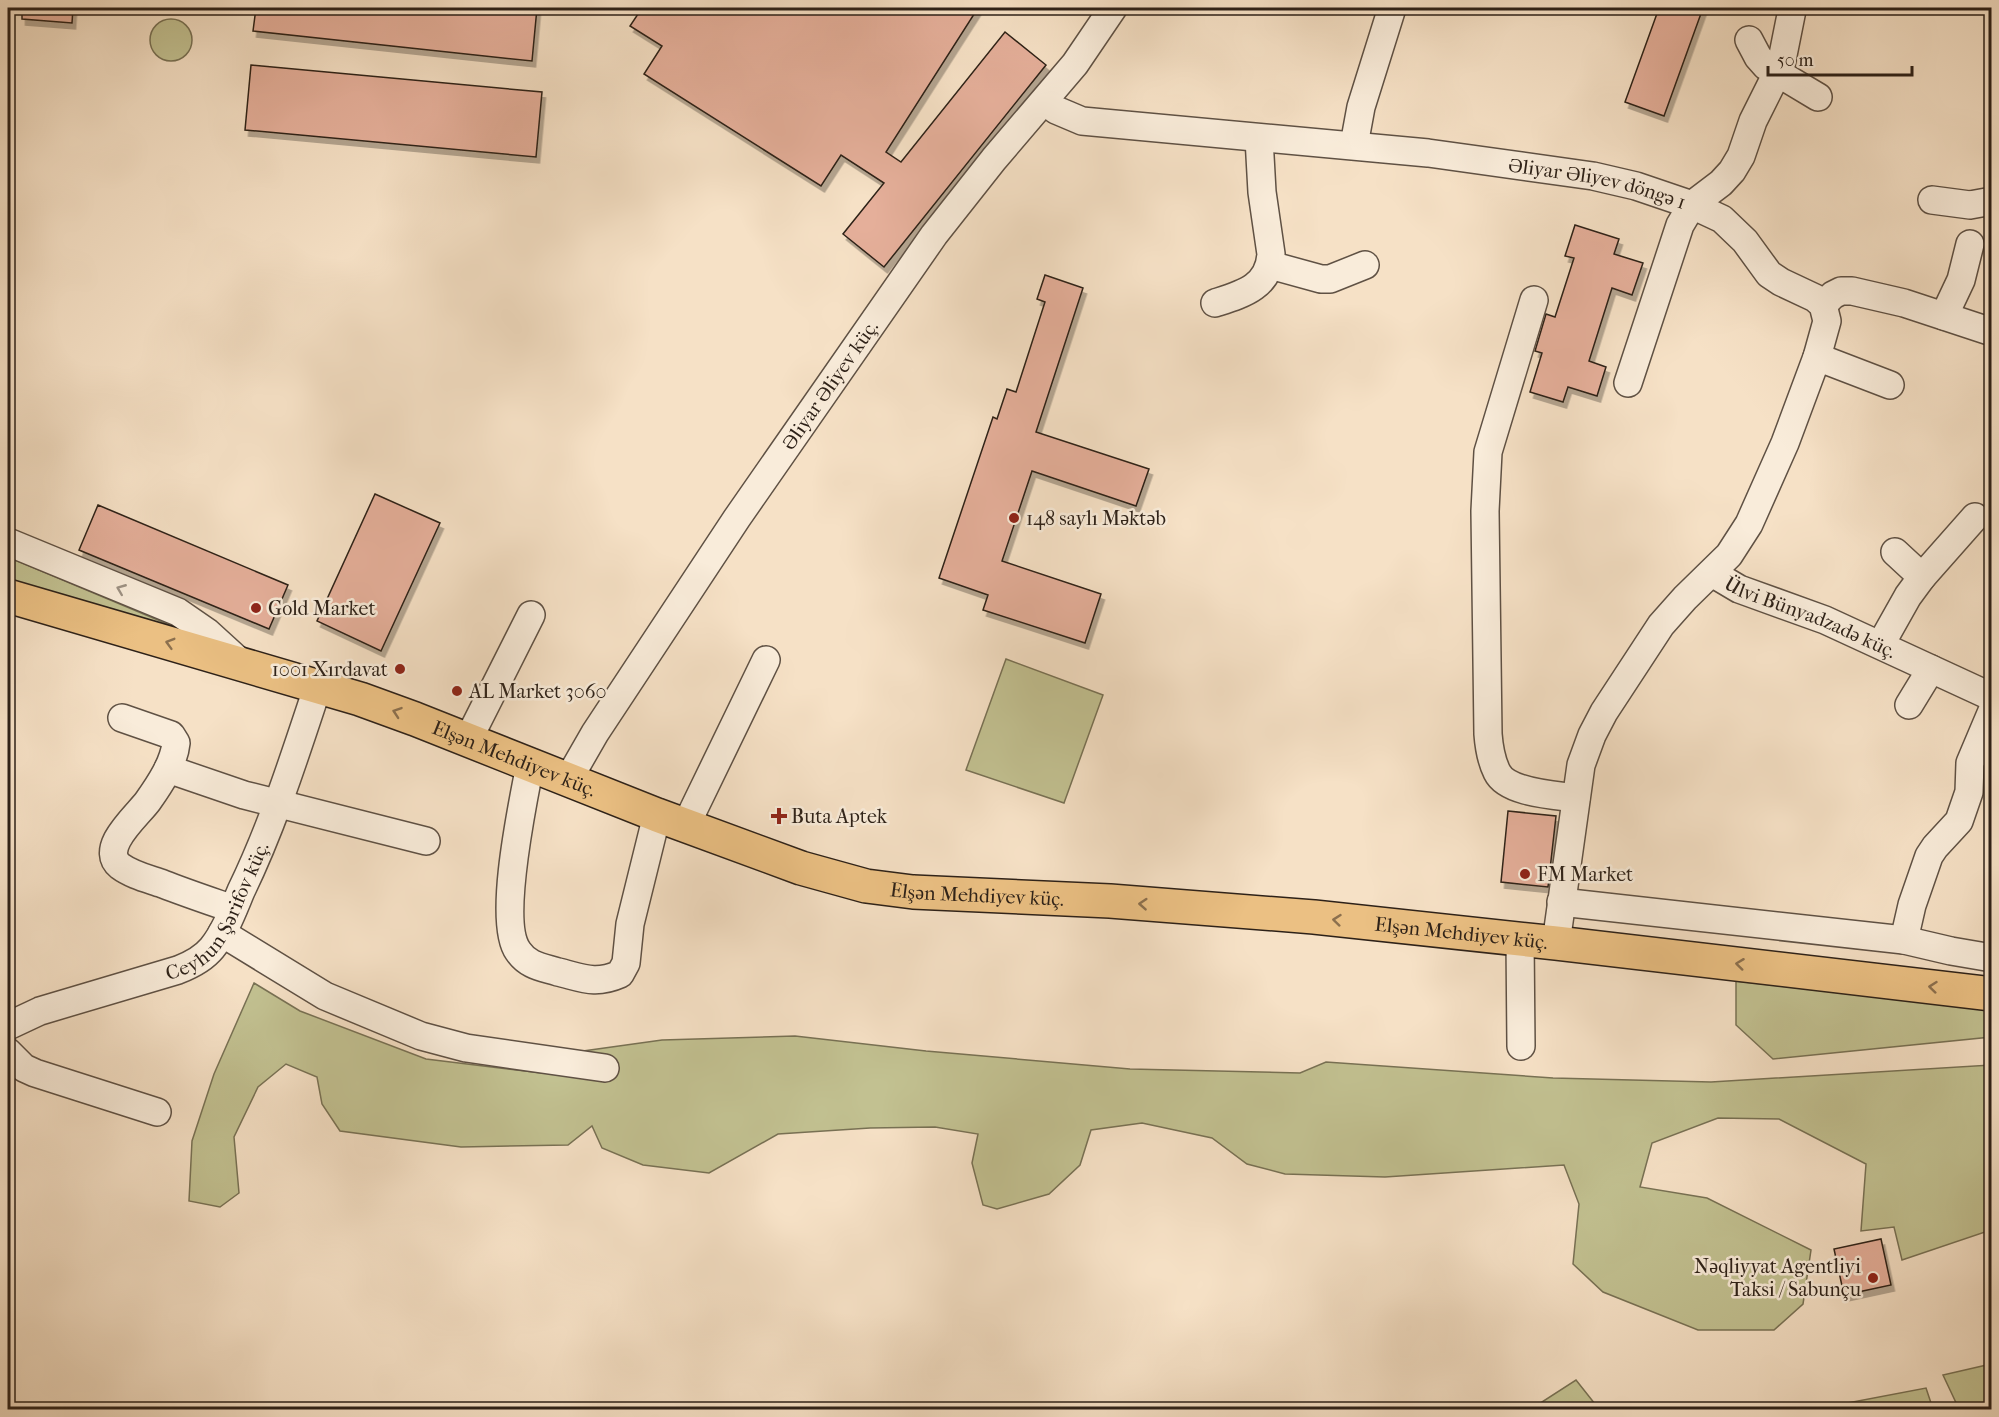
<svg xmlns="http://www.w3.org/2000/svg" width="1999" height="1417" font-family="'IM FELL French Canon',serif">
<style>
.green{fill:#c2c191;stroke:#787154;stroke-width:1.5}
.building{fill:#e5af9a;stroke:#2d2118;stroke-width:1.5;filter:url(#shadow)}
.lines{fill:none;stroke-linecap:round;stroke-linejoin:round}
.minor-casing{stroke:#5f5144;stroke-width:30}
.major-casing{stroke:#2d2118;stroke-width:36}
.minor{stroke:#f9ecda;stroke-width:27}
.major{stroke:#ebc083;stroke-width:33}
.oneway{stroke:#9d9183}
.oneway2{stroke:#8c704e}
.poi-dot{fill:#8f2418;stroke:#f9ecda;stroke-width:2}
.labels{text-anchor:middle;stroke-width:5;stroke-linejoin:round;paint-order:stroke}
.street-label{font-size:20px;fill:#2d2118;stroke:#f9ecda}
.poi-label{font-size:20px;fill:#2d2118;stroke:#f9ecda;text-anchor:start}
</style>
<defs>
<filter id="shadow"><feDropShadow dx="3.5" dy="6" stdDeviation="0" flood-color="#0004"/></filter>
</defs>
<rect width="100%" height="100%" fill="#f6e1c6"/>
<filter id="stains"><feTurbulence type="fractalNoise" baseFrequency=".00333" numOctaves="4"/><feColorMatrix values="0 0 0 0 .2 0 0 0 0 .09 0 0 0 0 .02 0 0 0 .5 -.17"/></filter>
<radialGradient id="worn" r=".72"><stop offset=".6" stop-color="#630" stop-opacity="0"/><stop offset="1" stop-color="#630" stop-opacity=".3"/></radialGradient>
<g class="green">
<circle cx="171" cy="40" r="21"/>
<path d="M8 557 177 628 175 631 8 584Z"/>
<path d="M1006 659 1103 695 1064 803 966 770Z"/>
<path d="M1736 981 1991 1010V1037L1773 1059 1736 1025Z"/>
<path d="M254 983 300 1011 426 1059 542 1073 583 1051 662 1040 795 1036 926 1051 1130 1069 1300 1073 1326 1062 1553 1078 1711 1082 1991 1065V1230L1902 1260 1894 1227 1861 1231 1866 1164 1779 1119 1718 1118 1652 1143 1640 1187 1707 1198 1811 1250 1803 1304 1774 1330H1698L1603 1292 1573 1264 1579 1204 1564 1165 1385 1177 1285 1174 1247 1164 1212 1138 1142 1123 1091 1130 1080 1165 1049 1194 997 1209 983 1205 972 1163 978 1134 935 1127 870 1128 778 1134 709 1173 643 1165 602 1148 592 1126 568 1145 461 1147 340 1131 322 1104 317 1077 286 1064 258 1087 234 1137 239 1193 220 1207 189 1201 192 1141 214 1074Z"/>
<path d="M1991 1364V1409H1959L1943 1375Z"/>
<path d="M1576 1380 1599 1409H1531Z"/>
<path d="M1926 1388 1933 1409H1816Z"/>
</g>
<g class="building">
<path d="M22 8H73L72 23 22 19Z"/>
<path d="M256 8H537L532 61 253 31Z"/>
<path d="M642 8H978L886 152 901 162 1005 32 1046 65 884 267 843 234 884 183 841 155 821 186 644 74 662 46 630 26Z"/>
<path d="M1659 8H1703L1664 116 1625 102Z"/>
<path d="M251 65 542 92 536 157 245 130Z"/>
<path d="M1575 225 1619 239 1614 254 1643 263 1632 295 1612 288 1589 361 1606 367 1597 396 1568 387 1563 402 1530 392 1542 353 1535 351 1546 314 1555 317 1574 258 1565 256Z"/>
<path d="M1045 275 1083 288 1036 432 1149 469 1136 506 1032 471 1002 561 1101 594 1085 643 983 610 988 595 939 578 993 417 997 419 1007 389 1016 392 1045 302 1037 299Z"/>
<path d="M375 494 440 523 381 651 317 621Z"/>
<path d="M98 505 288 585 269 629 79 550Z"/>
<path d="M1508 811 1556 816 1548 887 1501 882Z"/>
<path d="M1881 1239 1891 1285 1844 1295 1834 1249Z"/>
</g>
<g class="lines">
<g class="minor-casing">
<g id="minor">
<path d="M1749 40 1758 57 1766 66 1818 97"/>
<path id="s1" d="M1045 101 1056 110 1082 121 1428 153 1593 176 1636 186 1692 205 1722 219 1745 241 1769 274 1781 282 1815 298 1823 305 1827 321 1817 357 1785 443 1749 524 1729 555 1685 598 1661 625 1604 712 1592 735 1581 765 1556 943"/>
<path d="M1354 145 1361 107 1392 8"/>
<path d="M1932 200 1970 205 1992 201"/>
<path d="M1270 265 1321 279H1330L1365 265"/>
<path d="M1534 300 1488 452 1485 511 1488 734C1489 747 1491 760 1497 772 1507 793 1554 795 1576 798"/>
<path d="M1215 303C1243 294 1269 287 1271 254L1262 192 1259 138"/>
<path d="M1823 305 1833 295 1841 291H1852L1904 303 1992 332"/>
<path d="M1944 316 1961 280 1970 244"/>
<path d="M1817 357 1890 385"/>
<path d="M1628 383 1680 225 1692 205 1721 183 1732 171 1741 156 1753 121 1781 65 1792 10"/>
<path d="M8 542 178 612 207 632 241 663"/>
<path d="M1895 552 1922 577"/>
<path id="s2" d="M1712 573 1739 589 1825 620 1992 697"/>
<path d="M1881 644 1908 596 1922 577 1975 517"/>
<path d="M1909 705 1931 669"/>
<path d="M122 718 171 735 176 743C174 763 160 784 148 801 138 815 98 848 120 866 132 875 149 879 163 884 186 893 210 901 233 909"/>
<path d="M468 740 531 615"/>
<path d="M530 765C523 802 497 922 518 951 528 966 542 967 558 972 583 978 595 985 620 974L626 963 630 924 657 815"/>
<path d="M168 769 244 795 426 841"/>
<path id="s3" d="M568 780 595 733 737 518 934 235 994 159 1075 64 1113 8"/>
<path d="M686 825 766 660"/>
<path d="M1561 902 1904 940 1951 951 1992 958"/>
<path d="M222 933 325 996 421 1036 466 1048 605 1068"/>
<path d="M1520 939 1521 1046"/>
<path d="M1904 940 1912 905 1929 856 1935 847 1959 821 1969 792 1970 763 1992 711"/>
<path id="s4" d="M8 1026 40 1011 178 970C191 965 203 959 212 948 225 932 233 910 241 891 273 825 295 755 318 686"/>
<path d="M8 1052 24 1068 35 1073 157 1112"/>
</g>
</g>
<g class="major-casing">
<g id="major">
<path id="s5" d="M8 596 360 699 415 719 657 815 801 868 866 886 913 892 1110 901 1314 917 1556 943 1992 994"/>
</g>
</g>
<use href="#minor" class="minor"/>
<use href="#major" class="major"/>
</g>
<defs><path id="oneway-chevron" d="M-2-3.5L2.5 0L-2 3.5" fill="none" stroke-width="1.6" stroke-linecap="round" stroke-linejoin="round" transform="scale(1.5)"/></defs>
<use class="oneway" href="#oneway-chevron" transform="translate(121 589) rotate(-158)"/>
<g class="oneway2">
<use href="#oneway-chevron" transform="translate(170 643) rotate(-164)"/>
<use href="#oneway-chevron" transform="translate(397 712) rotate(-161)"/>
<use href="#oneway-chevron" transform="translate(1143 904) rotate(-176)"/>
<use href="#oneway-chevron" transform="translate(1337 920) rotate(-174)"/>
<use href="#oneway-chevron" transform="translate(1740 964) rotate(-173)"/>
<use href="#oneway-chevron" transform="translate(1933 987) rotate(-174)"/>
</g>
<g class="poi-dot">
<circle cx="1014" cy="518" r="6"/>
<circle cx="256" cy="608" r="6"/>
<circle cx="400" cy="669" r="6"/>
<circle cx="457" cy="691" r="6"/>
<path d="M776 807h6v6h6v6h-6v6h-6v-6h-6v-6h6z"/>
<circle cx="1525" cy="874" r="6"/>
<circle cx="1873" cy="1278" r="6"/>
</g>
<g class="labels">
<g class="street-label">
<text dy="7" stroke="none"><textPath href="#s1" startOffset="562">Əliyar Əliyev döngə 1</textPath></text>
<text dy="7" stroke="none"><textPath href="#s3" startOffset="474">Əliyar Əliyev küç.</textPath></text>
<text dy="7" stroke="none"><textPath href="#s2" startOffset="108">Ülvi Bünyadzadə küç.</textPath></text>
<text dy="7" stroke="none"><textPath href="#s5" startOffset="532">Elşən Mehdiyev küç.</textPath></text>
<text dy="7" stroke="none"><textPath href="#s5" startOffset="1018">Elşən Mehdiyev küç.</textPath></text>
<text dy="7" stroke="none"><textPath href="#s4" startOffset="252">Ceyhun Şərifov küç.</textPath></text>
<text dy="7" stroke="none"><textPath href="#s5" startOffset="1504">Elşən Mehdiyev küç.</textPath></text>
</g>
<g class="poi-label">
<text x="1026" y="525">148 saylı Məktəb</text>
<text x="268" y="615">Gold Market</text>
<text x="388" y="676" text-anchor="end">1001 Xırdavat</text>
<text x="469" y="698">AL Market 3060</text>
<text x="791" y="823">Buta Aptek</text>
<text x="1537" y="881">FM Market</text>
<text x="1861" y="1273" text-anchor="end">Nəqliyyat Agentliyi<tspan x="1861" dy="23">Taksi / Sabunçu</tspan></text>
</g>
</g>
<rect width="1999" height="1417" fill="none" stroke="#f6e1c6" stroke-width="30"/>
<rect x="9" y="9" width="1981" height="1399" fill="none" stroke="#2d2118" stroke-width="3"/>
<rect x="15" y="15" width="1969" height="1387" fill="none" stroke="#2d2118" stroke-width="1.5"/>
<path d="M1768 66v9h144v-9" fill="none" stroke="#2d2118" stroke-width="3"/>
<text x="1777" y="66" font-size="18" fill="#2d2118" stroke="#f9ecda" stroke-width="4.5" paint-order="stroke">50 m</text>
<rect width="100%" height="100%" filter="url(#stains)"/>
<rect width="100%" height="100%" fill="url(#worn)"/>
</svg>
